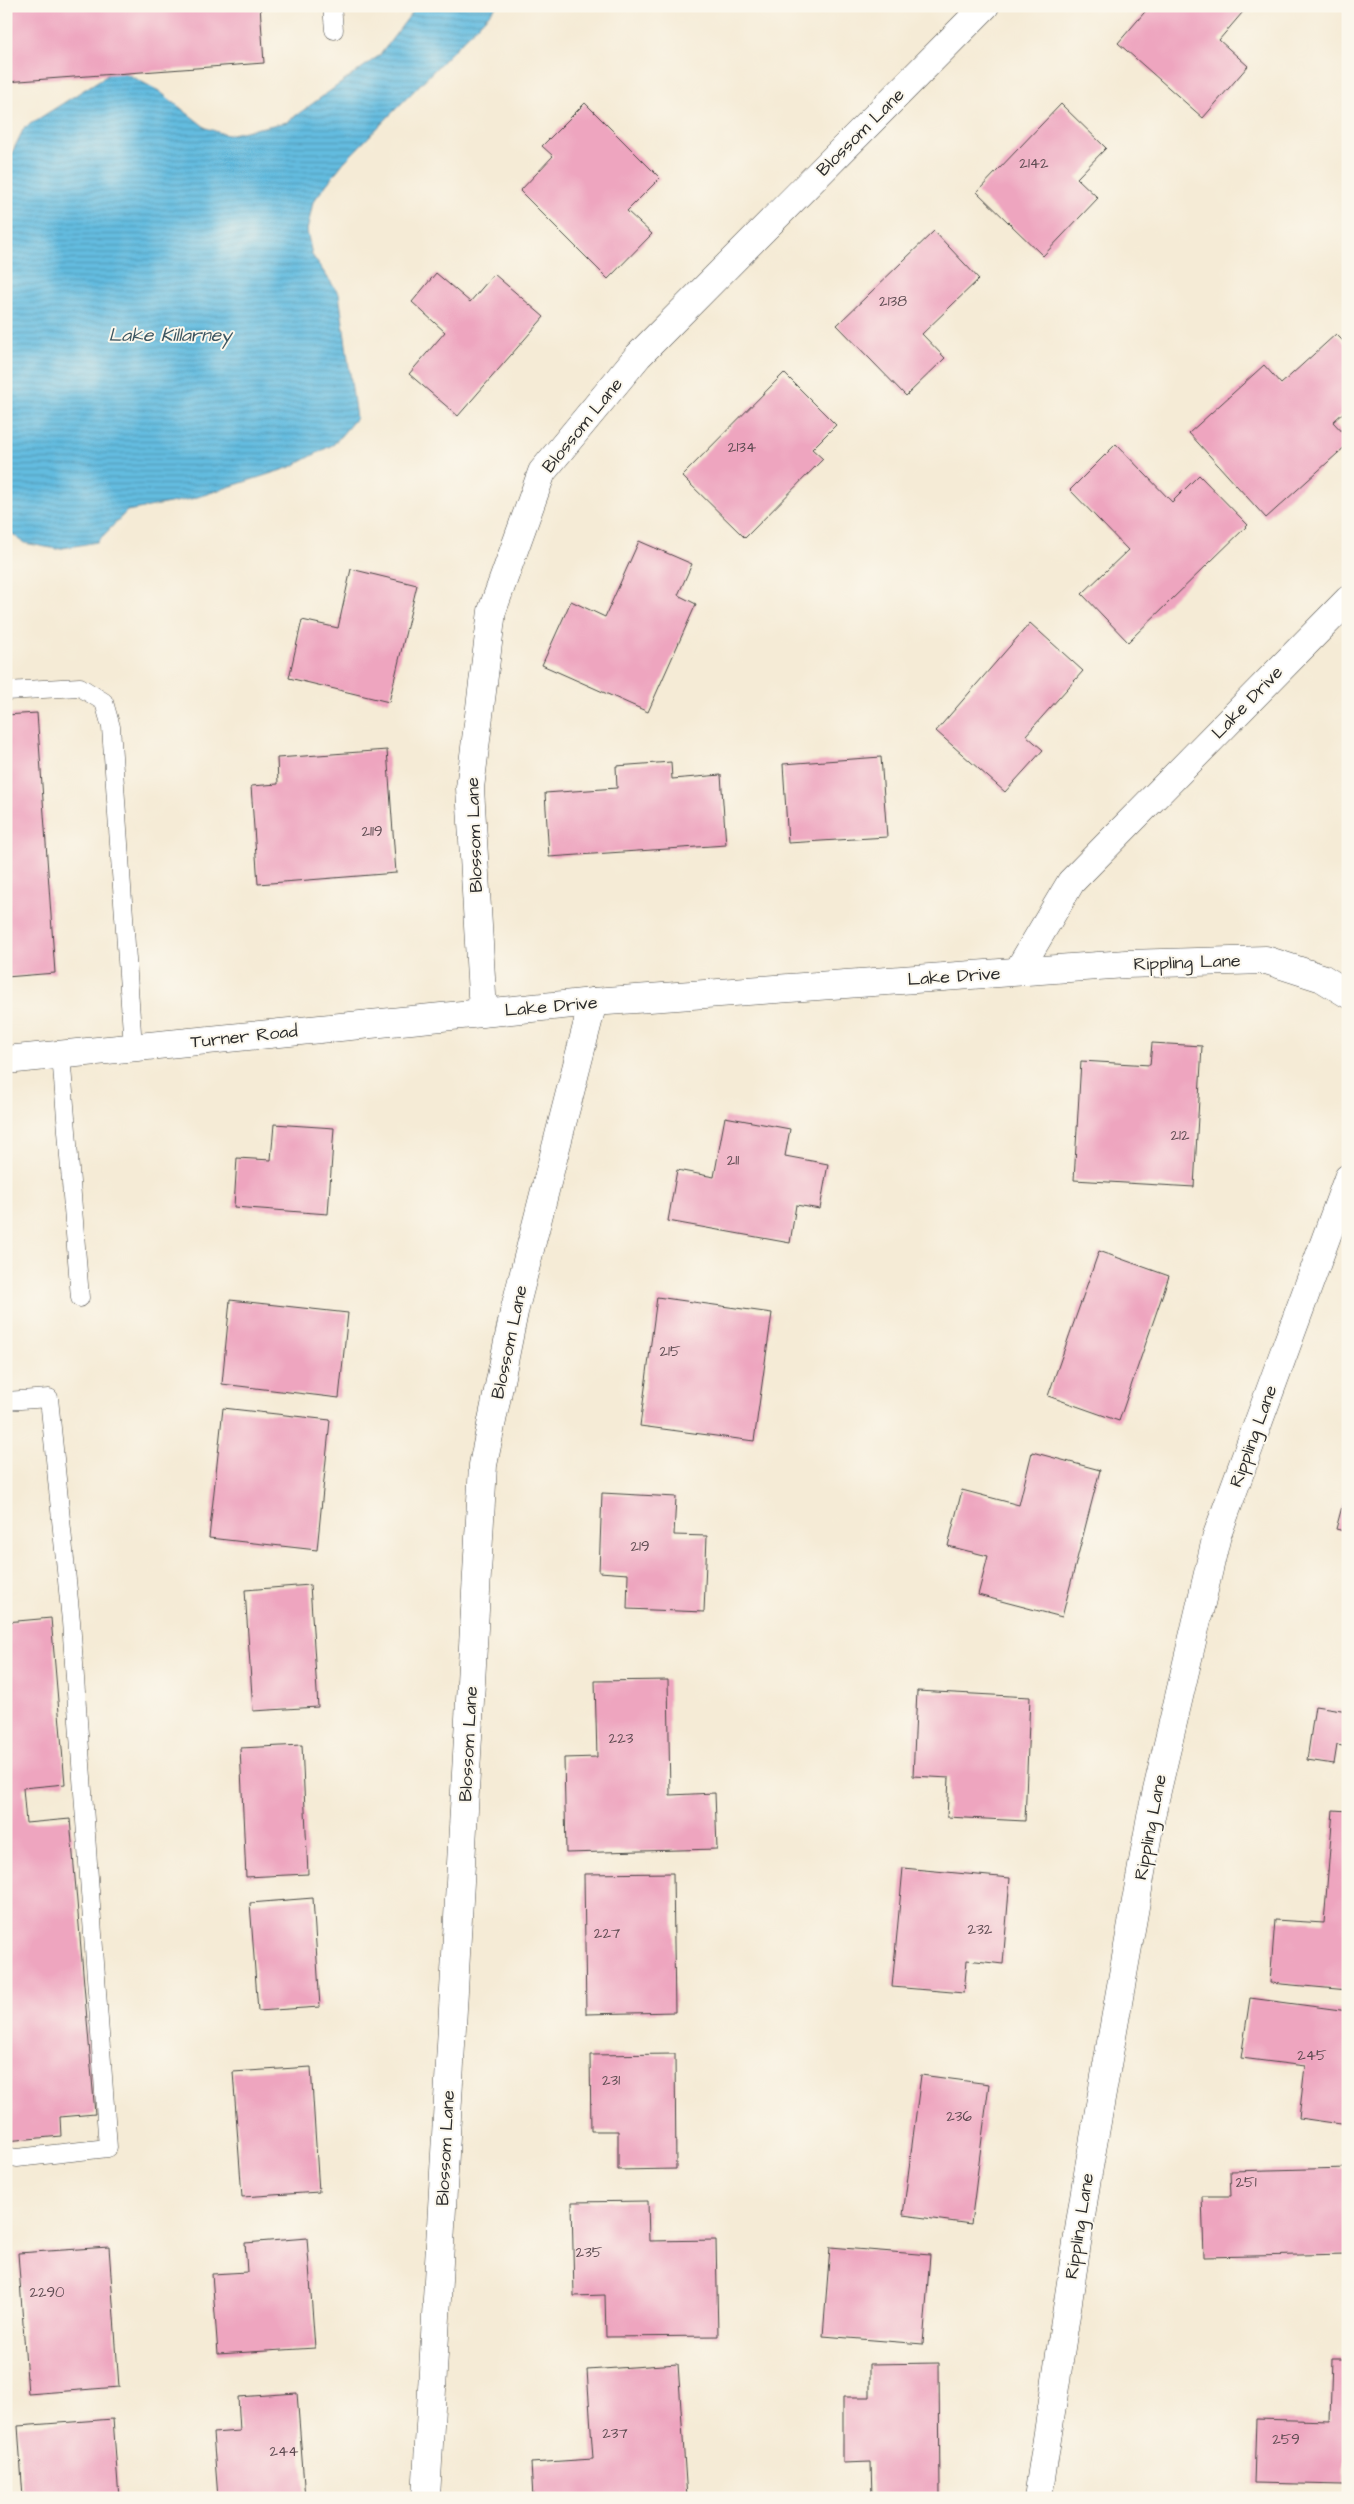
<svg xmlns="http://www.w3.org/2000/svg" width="1354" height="2504" font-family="'Architects Daughter',sans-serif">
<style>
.water{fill:url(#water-rules);stroke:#477486}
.building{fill:#eea5bf}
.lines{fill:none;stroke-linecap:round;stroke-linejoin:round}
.service-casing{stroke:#494845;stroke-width:19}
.minor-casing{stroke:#494845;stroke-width:29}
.service{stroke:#fff;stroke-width:18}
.minor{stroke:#fff;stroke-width:28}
.labels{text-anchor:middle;stroke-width:4;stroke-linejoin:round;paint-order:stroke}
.number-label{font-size:15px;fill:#5c4a50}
.street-label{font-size:18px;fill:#2b2b2b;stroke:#fbf7ec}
.water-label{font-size:19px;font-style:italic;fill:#3c5661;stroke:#fbf7ec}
</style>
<defs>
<pattern id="water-rules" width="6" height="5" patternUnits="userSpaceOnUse" patternTransform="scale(1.25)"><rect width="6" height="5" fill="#63bce0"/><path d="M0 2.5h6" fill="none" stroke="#5299b6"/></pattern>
</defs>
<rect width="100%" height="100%" fill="#fbf7ec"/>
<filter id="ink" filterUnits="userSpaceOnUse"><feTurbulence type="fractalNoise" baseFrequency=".02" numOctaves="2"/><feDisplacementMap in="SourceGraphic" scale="10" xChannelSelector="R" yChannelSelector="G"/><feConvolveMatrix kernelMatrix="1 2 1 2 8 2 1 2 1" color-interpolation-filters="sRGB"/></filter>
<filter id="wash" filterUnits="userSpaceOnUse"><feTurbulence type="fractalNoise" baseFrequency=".0096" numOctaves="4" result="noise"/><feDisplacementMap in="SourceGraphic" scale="20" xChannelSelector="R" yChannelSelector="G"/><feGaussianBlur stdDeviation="1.12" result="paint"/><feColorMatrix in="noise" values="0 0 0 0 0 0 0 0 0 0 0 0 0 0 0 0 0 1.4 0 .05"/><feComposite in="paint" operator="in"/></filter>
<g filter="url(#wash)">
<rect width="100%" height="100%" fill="#f5ebd6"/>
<path class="water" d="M417 6H497L343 163 313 202 307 231 312 255 339 294 356 418 334 444 291 467 191 499 127 511 97 542 57 549 24 543 6 529V165L24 128 109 74 125 73 159 91 206 128 227 135 287 122 380 55Z"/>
<g id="blocks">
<g class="building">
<path d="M6 6H260L264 63 6 82Z"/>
<path d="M1150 6H1248L1219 40 1248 66 1203 118 1118 43Z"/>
<path d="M585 103 660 178 627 211 652 234 608 279 520 191 553 156 542 146Z"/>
<path d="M1061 104 1106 148 1077 178 1098 198 1043 256 977 192Z"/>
<path d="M934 231 979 279 922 334 945 358 906 396 837 325Z"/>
<path d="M436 273 470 302 494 274 544 317 458 416 409 374 445 332 412 302Z"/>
<path d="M1336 334 1348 346V408L1333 422 1348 438V444L1266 518 1189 433 1264 365 1281 384Z"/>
<path d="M784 373 836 425 812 449 823 459 745 538 682 476Z"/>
<path d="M1116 444 1172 502 1199 475 1248 525 1128 642 1082 594 1128 550 1070 490Z"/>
<path d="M639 541 692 564 678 595 696 604 648 712 542 665 571 601 605 617Z"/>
<path d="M351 569 417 585 389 702 289 678 302 620 338 628Z"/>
<path d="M1030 623 1083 671 1026 735 1043 750 1005 792 936 731Z"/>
<path d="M37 713 55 973 6 977V715Z"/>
<path d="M387 750 396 873 258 884 251 786 278 784 277 758Z"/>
<path d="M881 757 887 837 788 843 783 764Z"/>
<path d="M671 762 672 779 721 775 726 845 549 857 545 793 617 788 616 766Z"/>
<path d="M1152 1043 1202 1046 1194 1187 1074 1180 1081 1061 1150 1065Z"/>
<path d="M725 1117 790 1129 785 1156 828 1164 820 1209 796 1205 790 1243 668 1221 677 1170 714 1177Z"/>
<path d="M274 1124 334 1128 328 1214 234 1207 237 1158 271 1160Z"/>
<path d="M1099 1251 1169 1276 1119 1421 1048 1396Z"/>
<path d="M657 1297 772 1313 754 1441 640 1426Z"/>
<path d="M230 1300 348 1313 339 1398 222 1384Z"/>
<path d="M223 1408 330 1420 317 1550 209 1538Z"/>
<path d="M1032 1452 1100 1470 1062 1617 978 1595 988 1556 948 1546 962 1490 1019 1505Z"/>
<path d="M1347 1488H1348V1532L1336 1529Z"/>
<path d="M602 1493 676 1497 674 1535 707 1536 704 1612 627 1609 628 1574 599 1572Z"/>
<path d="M310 1585 318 1707 253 1711 245 1590Z"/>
<path d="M51 1618 65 1784 23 1788 26 1823 70 1819 95 2114 60 2117 61 2136 6 2141V1622Z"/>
<path d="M668 1680 670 1795 715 1793 717 1849 566 1853 564 1758 597 1757 595 1681Z"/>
<path d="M917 1691 1030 1697 1025 1821 947 1817 949 1778 913 1776Z"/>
<path d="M1315 1706 1348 1711V1747L1337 1745 1334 1764 1307 1760Z"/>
<path d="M302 1745 308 1874 246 1877 240 1748Z"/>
<path d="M1333 1810 1348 1811V1990L1270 1983 1275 1920 1324 1923Z"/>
<path d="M903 1868 1010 1878 1003 1964 967 1960 964 1993 892 1987Z"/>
<path d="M673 1873 675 2012 586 2014 584 1874Z"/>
<path d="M313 1898 320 2007 258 2011 250 1903Z"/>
<path d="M1250 1998 1348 2011V2125L1299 2118 1305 2066 1241 2058Z"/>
<path d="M675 2054 676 2169 618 2170V2131H591L590 2055Z"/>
<path d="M311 2067 319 2192 242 2197 233 2072Z"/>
<path d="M921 2075 989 2084 971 2224 903 2215Z"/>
<path d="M1348 2168V2254L1204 2257 1202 2196H1231L1230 2171Z"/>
<path d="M648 2201 649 2241 716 2240 718 2336 606 2337 605 2295 574 2296 572 2202Z"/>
<path d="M307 2238 315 2348 218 2354 212 2274 247 2272 245 2243Z"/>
<path d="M109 2247 119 2387 28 2394 18 2253Z"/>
<path d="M830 2247 930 2255 923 2344 823 2336Z"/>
<path d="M1332 2359H1348V2461H1345L1344 2485 1254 2483 1256 2419 1330 2421Z"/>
<path d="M939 2363 940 2498H872L871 2462 843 2463V2397H870V2364Z"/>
<path d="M678 2364 687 2498H533L531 2463 593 2459 587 2370Z"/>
<path d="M297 2393 305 2498H218L213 2433 240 2431 238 2397Z"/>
<path d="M113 2419 119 2498H23L18 2426Z"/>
</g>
</g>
</g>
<g filter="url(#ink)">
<use href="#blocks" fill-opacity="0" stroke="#494845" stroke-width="1"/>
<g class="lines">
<g class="service-casing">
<g id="service">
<path d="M332 6 334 30"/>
<path d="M6 691 80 687 104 702 111 727 133 1047"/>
<path d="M61 1054 80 1298"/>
<path d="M6 1401 49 1398 71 1621 108 2148 17 2158 6 2156"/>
</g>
</g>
<g class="minor-casing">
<g id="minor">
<path d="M1018 971 1071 882 1348 600"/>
<path d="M483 1012 470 788 492 611 542 472 638 356 985 6"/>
<path d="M6 1060 593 1002 1126 964 1266 960 1322 978 1348 994"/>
<path d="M426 2498 483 1465 514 1312 593 1002"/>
<path d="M1038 2498 1086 2184 1151 1816 1217 1535 1348 1178"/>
</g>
</g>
<use href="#service" class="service"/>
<use href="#minor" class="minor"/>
</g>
</g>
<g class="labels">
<g class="number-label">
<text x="1034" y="168">2142</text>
<text x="893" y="306">2138</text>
<text x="742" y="452">2134</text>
<text x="372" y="836">2119</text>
<text x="1180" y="1140">212</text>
<text x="733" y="1165">211</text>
<text x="670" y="1356">215</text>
<text x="640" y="1551">219</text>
<text x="621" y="1743">223</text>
<text x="980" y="1934">232</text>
<text x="607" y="1938">227</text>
<text x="1312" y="2060">245</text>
<text x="611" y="2085">231</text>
<text x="959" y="2121">236</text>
<text x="1246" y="2187">251</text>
<text x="589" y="2257">235</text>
<text x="47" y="2297">2290</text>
<text x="615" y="2438">237</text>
<text x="1286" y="2444">259</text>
<text x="284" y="2456">244</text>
</g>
<g class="street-label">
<text transform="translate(860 132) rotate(-45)" y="6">Blossom Lane</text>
<text transform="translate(582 425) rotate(-51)" y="6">Blossom Lane</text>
<text transform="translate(1247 702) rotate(-46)" y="6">Lake Drive</text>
<text transform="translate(474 835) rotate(-92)" y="6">Blossom Lane</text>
<text transform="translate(1187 962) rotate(-2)" y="6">Rippling Lane</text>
<text transform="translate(954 976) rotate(-4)" y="6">Lake Drive</text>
<text transform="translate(551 1006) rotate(-5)" y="6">Lake Drive</text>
<text transform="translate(244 1036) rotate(-6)" y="6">Turner Road</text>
<text transform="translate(509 1342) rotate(-78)" y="6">Blossom Lane</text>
<text transform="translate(1253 1436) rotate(-70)" y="6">Rippling Lane</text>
<text transform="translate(468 1744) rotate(-87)" y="6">Blossom Lane</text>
<text transform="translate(1150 1827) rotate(-79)" y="6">Rippling Lane</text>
<text transform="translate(445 2148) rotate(-87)" y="6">Blossom Lane</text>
<text transform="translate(1079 2226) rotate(-81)" y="6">Rippling Lane</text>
</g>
<g class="water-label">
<text x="170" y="341">Lake Killarney</text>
</g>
</g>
<rect width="1354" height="2504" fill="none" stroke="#fbf7ec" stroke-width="25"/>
</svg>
